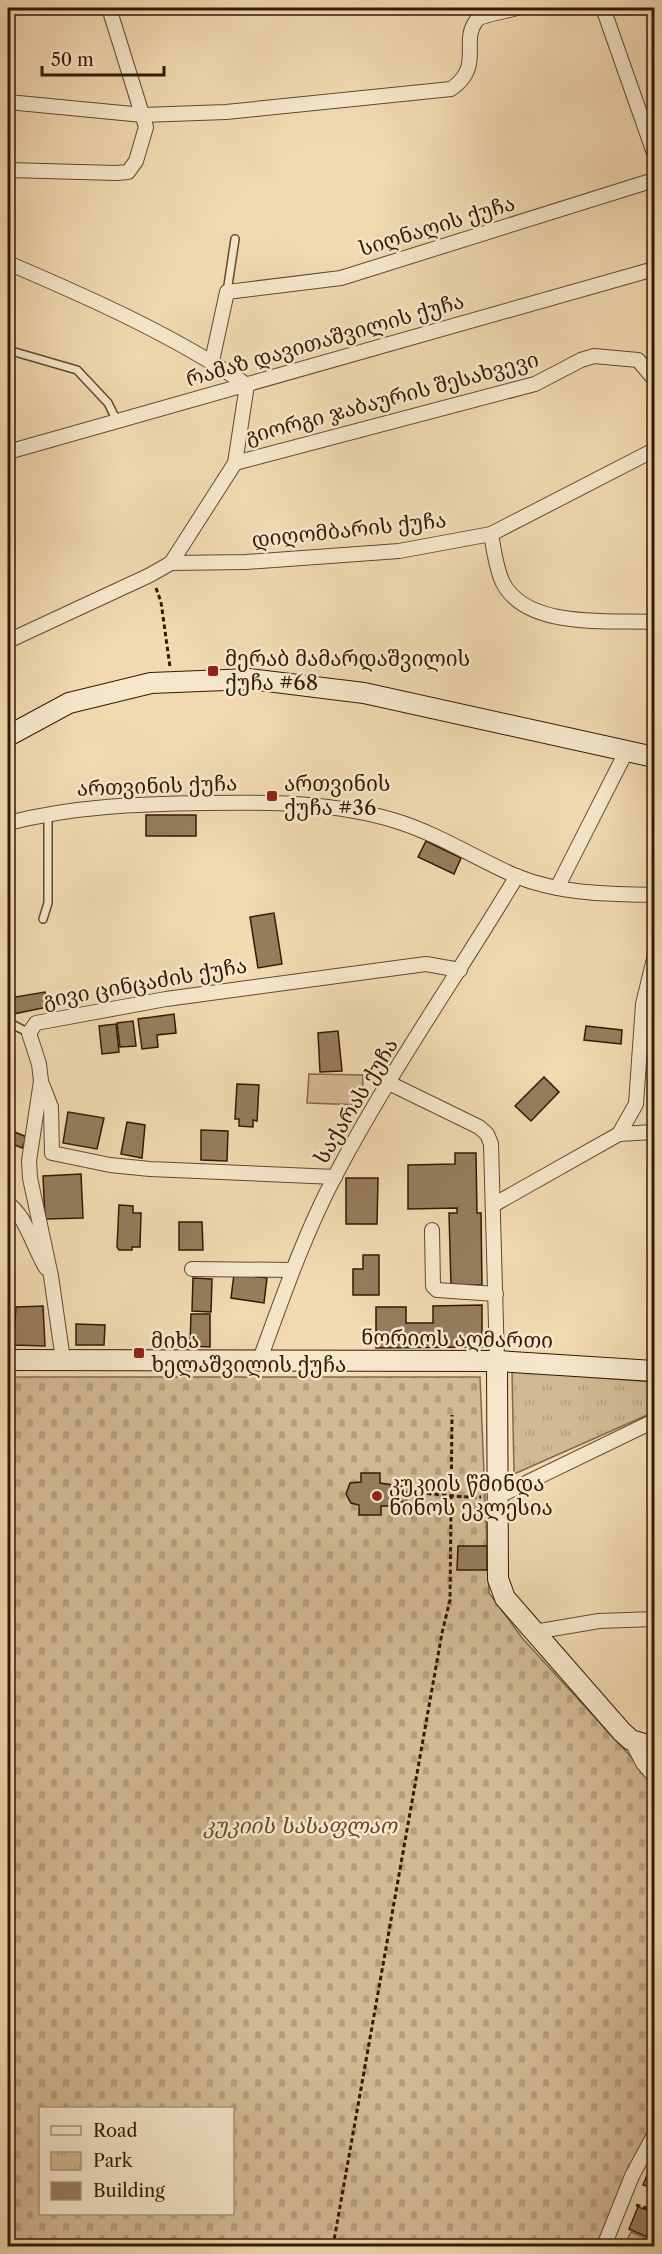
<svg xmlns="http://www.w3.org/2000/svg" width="662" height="2254" font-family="'Libre Caslon Text','Noto Serif Georgian',serif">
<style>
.green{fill:#d1b993;stroke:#82694c;stroke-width:1.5}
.forest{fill:url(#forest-firs);stroke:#82694c;stroke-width:1.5}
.cemetery{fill:url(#cemetery-stones);stroke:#82694c;stroke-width:1.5;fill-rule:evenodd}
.park{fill:url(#park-tufts);stroke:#82694c;stroke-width:1.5}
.building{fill:#967d5e;stroke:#331905;stroke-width:1.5}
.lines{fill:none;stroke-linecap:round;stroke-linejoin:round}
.lane-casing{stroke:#624930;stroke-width:10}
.street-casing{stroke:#624930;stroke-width:16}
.secondary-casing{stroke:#331905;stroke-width:22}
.path{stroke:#331905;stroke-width:3;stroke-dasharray:4.5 3;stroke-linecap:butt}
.lane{stroke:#f6e7cc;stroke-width:7}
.street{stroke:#f6e7cc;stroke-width:14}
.secondary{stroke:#f6e7cc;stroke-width:20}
.poi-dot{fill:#8f2418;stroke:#f6e7cc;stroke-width:2}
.labels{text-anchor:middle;stroke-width:5;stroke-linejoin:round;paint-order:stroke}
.street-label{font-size:21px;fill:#331905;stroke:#f6e7cc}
.poi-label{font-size:21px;fill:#331905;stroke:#f6e7cc;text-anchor:start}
.park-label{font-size:21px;font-style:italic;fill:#624930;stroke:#f6e7cc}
</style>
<defs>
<pattern id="forest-firs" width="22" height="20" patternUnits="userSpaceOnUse" patternTransform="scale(1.5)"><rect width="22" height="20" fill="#d1b993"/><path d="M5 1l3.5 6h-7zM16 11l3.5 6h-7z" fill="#b49e7d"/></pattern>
<pattern id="cemetery-stones" width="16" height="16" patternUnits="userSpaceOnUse" patternTransform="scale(1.5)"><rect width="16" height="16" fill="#d1b993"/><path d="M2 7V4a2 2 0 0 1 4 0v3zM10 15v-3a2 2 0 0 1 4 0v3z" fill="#b49e7d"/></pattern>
<pattern id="park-tufts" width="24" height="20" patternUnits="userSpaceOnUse" patternTransform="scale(1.5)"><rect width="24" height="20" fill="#d1b993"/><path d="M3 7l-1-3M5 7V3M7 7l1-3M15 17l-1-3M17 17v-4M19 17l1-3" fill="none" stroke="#b49e7d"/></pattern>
</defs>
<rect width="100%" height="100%" fill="#f1dab0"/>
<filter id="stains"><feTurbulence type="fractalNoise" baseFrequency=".00333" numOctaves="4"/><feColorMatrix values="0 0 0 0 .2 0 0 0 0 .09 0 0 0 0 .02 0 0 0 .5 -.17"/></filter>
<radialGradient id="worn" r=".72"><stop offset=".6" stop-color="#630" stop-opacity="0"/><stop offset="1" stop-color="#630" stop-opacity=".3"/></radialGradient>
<path class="green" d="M309 1074 363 1075 362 1105 307 1103Z"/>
<path class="forest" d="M631 2232 654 2242 653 2246H624Z"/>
<path class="cemetery" d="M8 1377H480L489 1593 523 1639 654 1782V2119L626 2176 596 2246H8ZM40 2108H232V2214H40Z"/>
<path class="park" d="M512 1371 654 1382V1412L514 1474Z"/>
<g class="building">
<rect x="146" y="815" width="50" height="21"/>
<path d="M426 841 461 858 454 874 418 857Z"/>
<path d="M274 913 282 964 258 968 250 917Z"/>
<path d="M45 992 48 1007 13 1014 9 998Z"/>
<path d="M174 1014 176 1033 157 1035 158 1047 142 1049 138 1019Z"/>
<path d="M133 1021 136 1046 120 1047 117 1023Z"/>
<path d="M116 1024 119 1052 102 1054 99 1026Z"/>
<path d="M586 1026 622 1030 621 1044 584 1040Z"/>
<path d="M338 1031 342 1071 320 1072 318 1033Z"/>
<path d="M544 1077 559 1092 531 1121 515 1106Z"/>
<path d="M237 1084 259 1085 257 1121 253 1120V1127L239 1126V1119H235Z"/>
<path d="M68 1112 104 1118 97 1149 63 1143Z"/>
<path d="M127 1122 145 1125 142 1158 121 1154Z"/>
<path d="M201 1130 228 1131 227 1161 201 1160Z"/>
<path d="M12 1131 27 1137 22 1148 8 1142Z"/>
<path d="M455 1153H476L477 1213H481L482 1285H451L449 1213H457V1208L408 1209V1165L455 1164Z"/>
<path d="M81 1174 83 1218 45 1219 43 1176Z"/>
<path d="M346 1178H378L377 1224H346Z"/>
<path d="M119 1205 133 1206V1213H141L140 1247H132V1250H119L117 1247Z"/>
<path d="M179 1222H202L203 1250H179Z"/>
<path d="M363 1255H379V1295H353V1269H363Z"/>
<path d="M234 1274 267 1278 264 1303 231 1298Z"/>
<path d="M193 1278 212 1279 211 1312 192 1311Z"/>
<path d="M482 1305V1347L376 1348V1307H406V1323H433V1306Z"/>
<path d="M43 1306 45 1346 13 1345 16 1307Z"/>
<path d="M191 1314H210V1347L190 1346Z"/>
<path d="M8 1318H15L13 1345H8Z"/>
<path d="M76 1324 105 1325 104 1345H76Z"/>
<path d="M361 1473H380V1483L407 1487V1502H393V1506H381V1515H359V1505L351 1503 346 1494 350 1483 361 1482Z"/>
<path d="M458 1546H487V1570H457Z"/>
<path d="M654 2158V2188L643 2185Z"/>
<path d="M638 2207 654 2212V2240L629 2229Z"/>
</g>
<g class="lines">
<g class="lane-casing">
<g id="lane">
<path d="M227 292 235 239"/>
<path d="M8 350 77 370 108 403 116 419"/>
<path d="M43 919 48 903V813"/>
<path d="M8 1022 29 1033"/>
</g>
</g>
<g class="street-casing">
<g id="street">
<path d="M603 8 654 153"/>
<path d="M8 102 143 115 226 112 451 89C484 66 460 43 476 21 480 15 508 11 517 8"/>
<path d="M8 170 116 173 128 172 136 161 146 127 109 8"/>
<path d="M8 263C90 298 173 335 247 385"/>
<path d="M212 361 227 292 341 278 654 180"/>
<path d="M8 452 654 269"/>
<path d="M235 463 535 384 581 360 594 356 638 360 654 379"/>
<path d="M491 534C494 550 496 569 503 583 527 629 608 620 653 622"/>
<path d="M171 563 246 562 399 551 491 534 654 450"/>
<path d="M8 641 150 575 171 563 235 463 247 385"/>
<path d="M8 823C75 806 137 804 206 803 269 802 335 802 396 821 438 834 475 858 516 876 560 894 607 894 654 895"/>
<path d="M557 888 626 752"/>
<path d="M389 1083 479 1127 487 1134 491 1144 497 1361"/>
<path d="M42 1084 51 1107 52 1153 110 1165 150 1169 335 1177"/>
<path d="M619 1134 636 1104 643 1004 654 959"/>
<path d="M8 1204C25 1214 34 1249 46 1268"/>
<path d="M495 1204 619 1134 654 1132"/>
<path d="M432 1230 433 1286 437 1290 496 1294"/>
<path d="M192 1269 292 1270"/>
<path d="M63 1360 51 1276 30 1178 29 1161 41 1081 39 1064 29 1033 36 1023 166 999 426 964 460 970"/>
<path d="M259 1362C282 1299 304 1235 335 1176 389 1073 457 976 517 876"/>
<path d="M497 1497 654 1421"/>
<path d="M534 1632 599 1621 654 1619"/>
<path d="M631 1740 643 1763 654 1776"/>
<path d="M604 2246 632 2176 654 2135"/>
</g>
</g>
<g class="secondary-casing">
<g id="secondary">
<path d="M8 736 69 703 151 683 250 679 364 693 654 757"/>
<path d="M8 1360 497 1361 654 1371"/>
<path d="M497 1361 498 1579 505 1598 622 1732 631 1740 654 1747"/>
</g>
</g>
<g class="path">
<path d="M156 588 161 602 170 667"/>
<path d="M412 1493C436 1493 457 1498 481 1497"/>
<path d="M636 2205 654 2210"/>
<path d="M333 2246 442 1633 450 1600 452 1415"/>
</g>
<use href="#lane" class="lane"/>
<use href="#street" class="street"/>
<use href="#secondary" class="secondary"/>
</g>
<g class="poi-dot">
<rect x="207" y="665" width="12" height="12" rx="3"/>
<rect x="266" y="790" width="12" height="12" rx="3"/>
<rect x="133" y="1347" width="12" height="12" rx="3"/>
<circle cx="377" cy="1496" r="6"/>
</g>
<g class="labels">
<g class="street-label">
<text transform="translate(437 226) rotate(-17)" y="7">სიღნაღის ქუჩა</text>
<text transform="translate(325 340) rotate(-16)" y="7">რამაზ დავითაშვილის ქუჩა</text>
<text transform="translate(392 398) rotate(-15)" y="7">გიორგი ჯაბაურის შესახვევი</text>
<text transform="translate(349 530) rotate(-6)" y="7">დიღომბარის ქუჩა</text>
<text transform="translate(157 786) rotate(-2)" y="7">ართვინის ქუჩა</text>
<text transform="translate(145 983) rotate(-10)" y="7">გივი ცინცაძის ქუჩა</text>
<text transform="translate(356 1101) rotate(-59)" y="7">საქარას ქუჩა</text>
<text transform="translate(457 1339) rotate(1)" y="7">ნორიოს აღმართი</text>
</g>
<g class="poi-label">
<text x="225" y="666">მერაბ მამარდაშვილის<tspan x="225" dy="24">ქუჩა #68</tspan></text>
<text x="284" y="791">ართვინის<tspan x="284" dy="24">ქუჩა #36</tspan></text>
<text x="151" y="1348">მიხა<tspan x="151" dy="24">ხელაშვილის ქუჩა</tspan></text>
<text x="389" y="1491">კუკიის წმინდა<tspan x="389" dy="24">ნინოს ეკლესია</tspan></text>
</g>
<g class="park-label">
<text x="300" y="1833">კუკიის სასაფლაო</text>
</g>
</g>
<rect width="662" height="2254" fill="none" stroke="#f1dab0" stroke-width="30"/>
<rect x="9" y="9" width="644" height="2236" fill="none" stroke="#331905" stroke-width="3"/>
<rect x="15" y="15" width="632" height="2224" fill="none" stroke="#331905" stroke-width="1.5"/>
<rect x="39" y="2107" width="195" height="108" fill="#f6e7cc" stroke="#a8957c" stroke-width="1.5"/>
<rect x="51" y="2126" width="30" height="9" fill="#f6e7cc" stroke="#a8957c" stroke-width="1.5"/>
<text x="93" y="2137" font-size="18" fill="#331905">Road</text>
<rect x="51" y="2152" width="30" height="18" fill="url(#park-tufts)" stroke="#a8957c" stroke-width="1.5"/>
<text x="93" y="2167" font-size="18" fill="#331905">Park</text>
<rect x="51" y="2182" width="30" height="18" fill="#967d5e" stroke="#a8957c" stroke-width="1.5"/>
<text x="93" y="2197" font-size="18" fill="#331905">Building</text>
<path d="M42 66v9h122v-9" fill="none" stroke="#331905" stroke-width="3"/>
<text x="51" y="66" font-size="18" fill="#331905" stroke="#f6e7cc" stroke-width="4.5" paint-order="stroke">50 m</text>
<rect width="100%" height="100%" filter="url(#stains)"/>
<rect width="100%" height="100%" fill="url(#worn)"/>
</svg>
